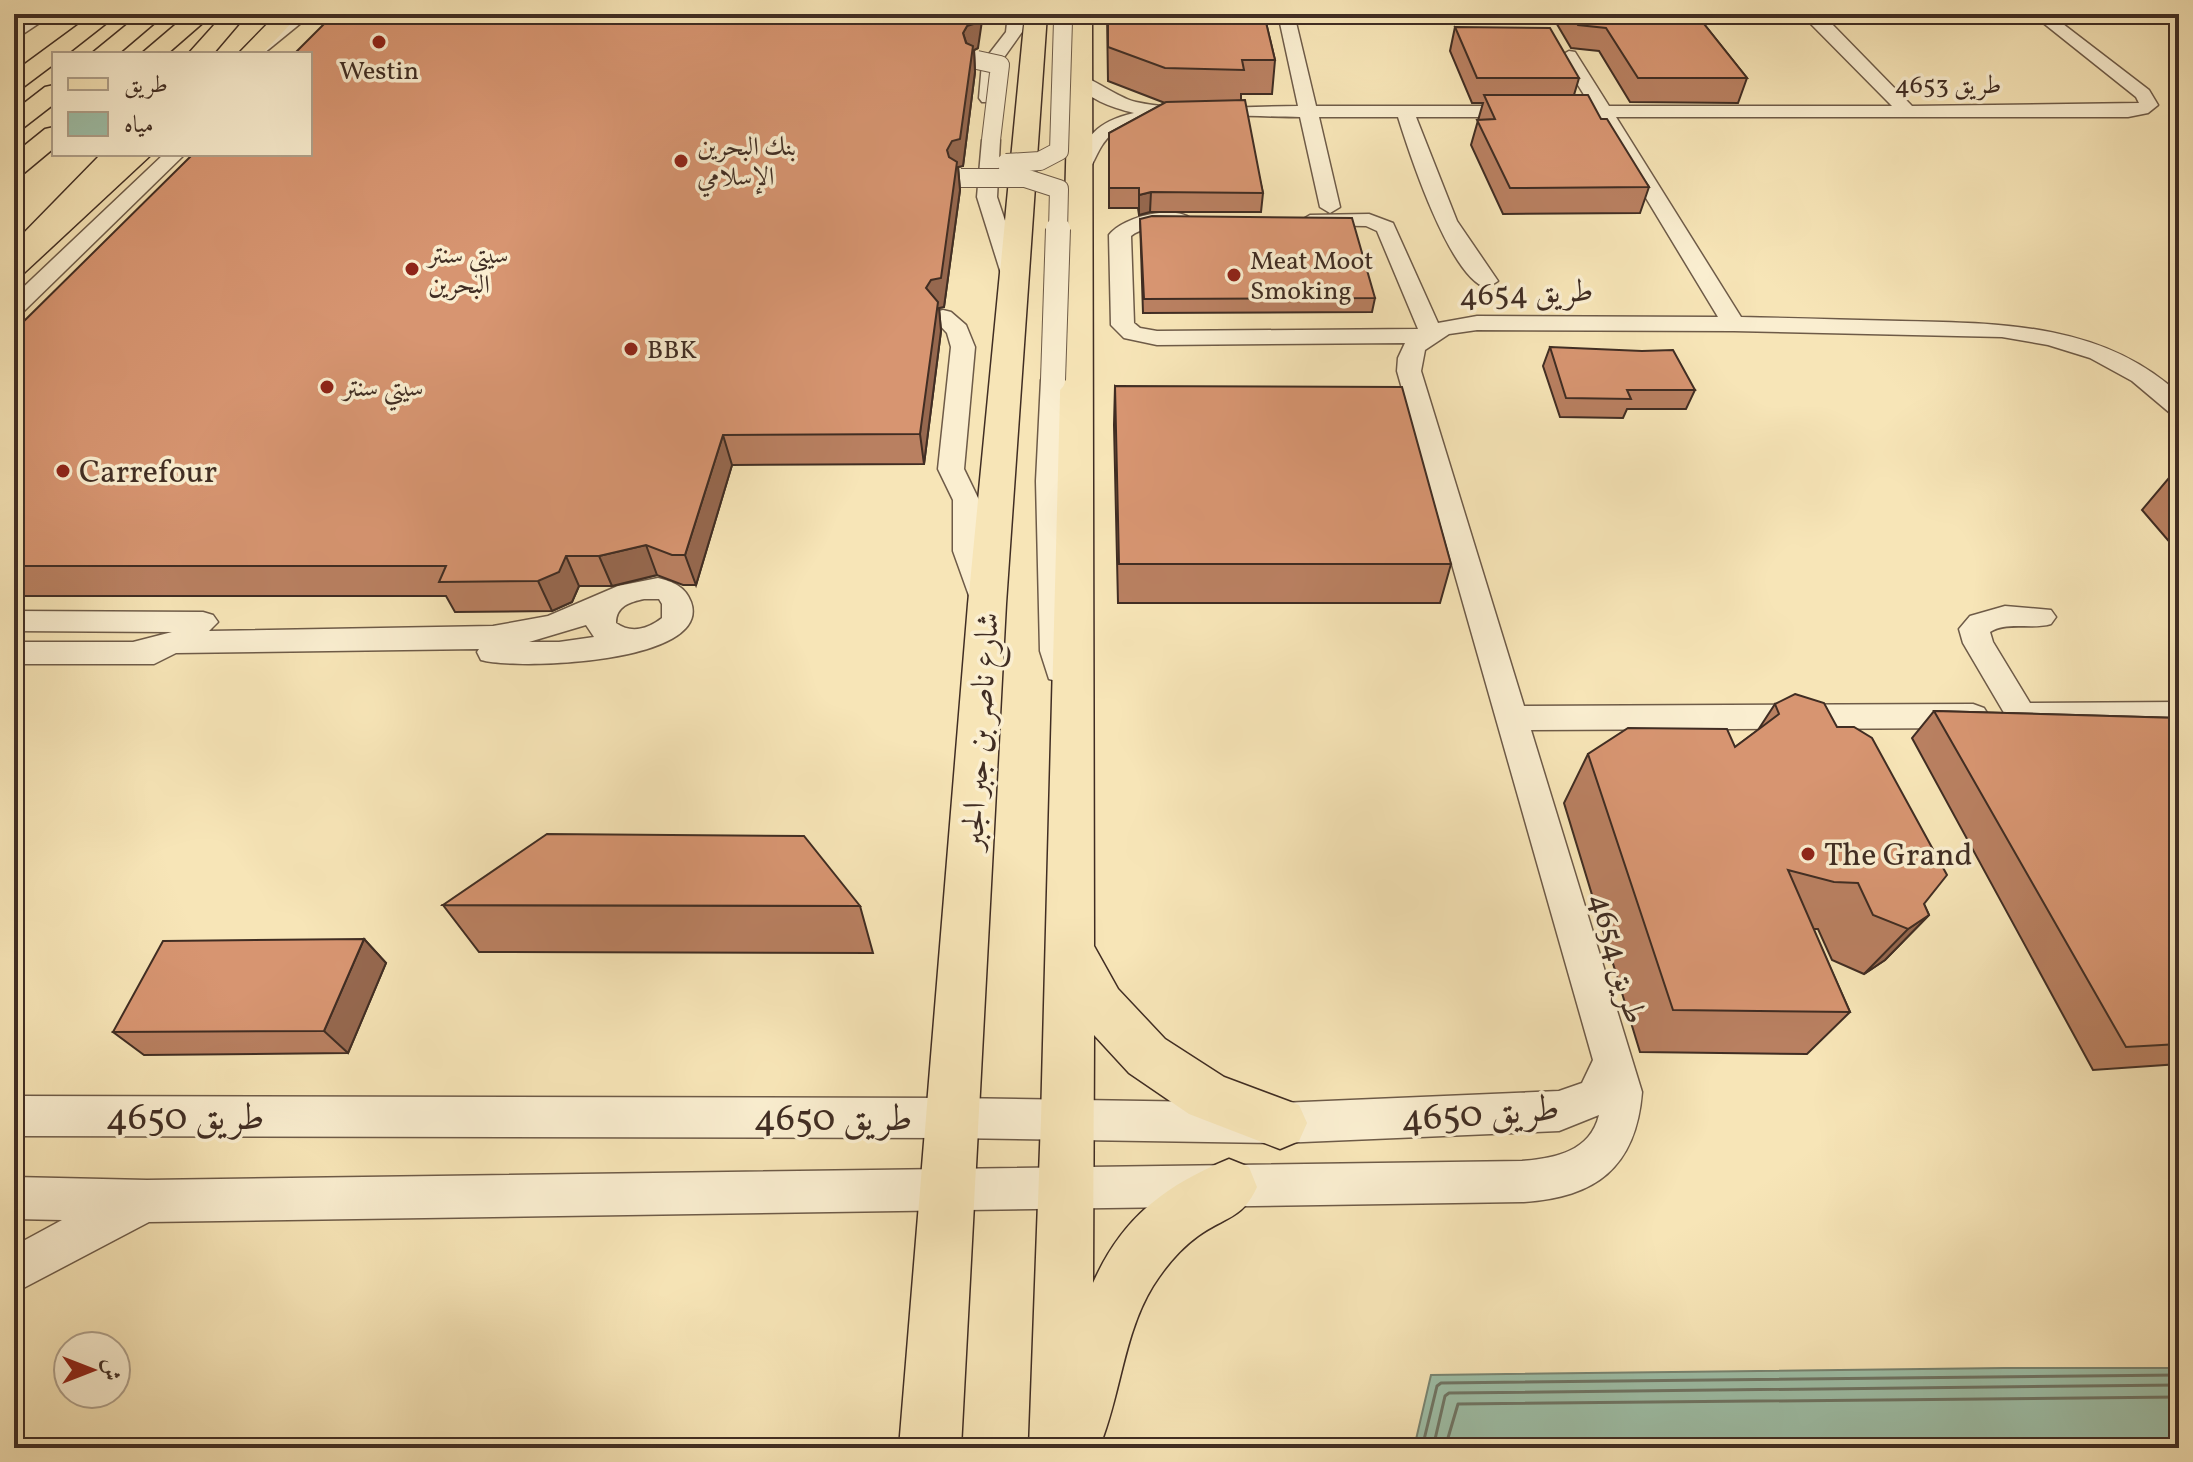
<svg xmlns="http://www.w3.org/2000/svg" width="2193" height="1462" font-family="Vollkorn,Amiri,serif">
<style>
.water{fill:#9ec0a9;stroke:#788573;stroke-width:2}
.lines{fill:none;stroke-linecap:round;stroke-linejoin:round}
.shore{stroke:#6f7666;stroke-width:3}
.minor-casing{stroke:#6e5b48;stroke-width:3}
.major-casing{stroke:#402d23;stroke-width:3}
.highway-casing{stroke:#402d23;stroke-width:3}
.minor{fill:#faeed0;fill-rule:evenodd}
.major{fill:#f7e5b7;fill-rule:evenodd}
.highway{fill:#f7e5b7;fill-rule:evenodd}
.minor-bridge-far1-casing{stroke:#6e5b48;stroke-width:20;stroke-linecap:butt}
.minor-bridge-casing{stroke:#6e5b48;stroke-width:26;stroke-linecap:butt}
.minor-bridge-far1{stroke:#faeed0;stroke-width:18}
.minor-bridge{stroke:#faeed0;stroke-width:24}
.wall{fill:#b98061;stroke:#402d23;stroke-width:2}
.shaded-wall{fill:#96684f;stroke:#402d23;stroke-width:2}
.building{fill:#d79571;stroke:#402d23;stroke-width:2}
.poi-dot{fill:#8f2418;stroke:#faeed0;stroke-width:3}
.labels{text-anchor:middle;stroke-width:7;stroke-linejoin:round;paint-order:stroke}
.far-poi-label{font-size:26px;fill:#402d23;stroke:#faeed0;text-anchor:start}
.far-street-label{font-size:26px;fill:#402d23;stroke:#faeed0}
.street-label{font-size:32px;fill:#402d23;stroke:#faeed0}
.poi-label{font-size:32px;fill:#402d23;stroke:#faeed0;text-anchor:start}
.near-street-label{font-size:38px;fill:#402d23;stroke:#faeed0}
</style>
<rect width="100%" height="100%" fill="#f7e5b7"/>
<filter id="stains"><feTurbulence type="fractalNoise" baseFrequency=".0025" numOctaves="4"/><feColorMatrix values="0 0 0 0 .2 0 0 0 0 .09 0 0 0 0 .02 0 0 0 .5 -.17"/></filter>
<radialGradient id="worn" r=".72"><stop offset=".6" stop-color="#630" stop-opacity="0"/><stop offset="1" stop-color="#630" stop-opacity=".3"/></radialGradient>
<path class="water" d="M2004 1368H2179V1448H1414L1431 1375Z"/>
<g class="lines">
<g class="shore">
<path d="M1422 1448 1437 1386 1441 1383 2179 1375"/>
<path d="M1433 1448 1445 1396 1449 1393 2179 1385"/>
<path d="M1445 1448 1458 1404 2179 1397"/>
</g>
<g class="minor-casing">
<g id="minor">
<path d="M34 14H53L14 40V28Z"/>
<path d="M294 14H312L263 54H243Z"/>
<path d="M1008 14H1024L1022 32 1000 63 997 98 994 102H982L979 98 982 63 1006 32Z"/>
<path d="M1278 14H1294L1316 106H1591L1560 56 1569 51 1575 52 1609 106H1892L1801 14H1820L1829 21 1912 106 2139 103 2136 97 2032 14H2050L2149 90 2158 105 2148 113 2128 117H1616L1741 317C1795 318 1848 320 1901 321 1999 323 2103 323 2179 394V415L2170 413 2132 381 2090 358 2048 345 2002 337 1734 331 1477 330 1449 334 1425 350 1421 371 1524 706 1973 704 1984 708 1989 716 1984 724 1973 728 1531 730 1642 1092C1636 1168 1595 1198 1522 1202L149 1222 14 1293V1246L62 1220 14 1219V1177L147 1180 1522 1161C1555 1158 1590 1152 1599 1115L1559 1131 1280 1143 953 1138 14 1136V1096L953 1098 1280 1103 1559 1091 1582 1083 1593 1060 1397 371 1398 358 1405 343 1157 345 1124 338 1111 325 1109 235C1123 216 1178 203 1194 221 1180 236 1151 220 1131 236L1134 323 1140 328 1157 331 1418 329 1377 231 1366 226 1303 225 1300 221 1310 215 1369 214 1393 223 1438 323 1477 316 1718 317 1597 117H1416L1457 221 1498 281 1487 288C1450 279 1409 152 1398 117H1319L1340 207 1330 213 1320 207 1300 117C1256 117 1145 108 1112 134 1099 144 1095 162 1086 175H1072L1069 171C1087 137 1095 122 1134 113 1110 107 1088 99 1072 80L1075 76C1087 73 1117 98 1136 102 1187 113 1245 106 1298 106Z"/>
<path d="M991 134 1000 140 997 197 1025 280 1014 287 1003 280 977 197 982 140Z"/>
<path d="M164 154H185L22 313 14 315V296Z"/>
<path d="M943 310 951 312 966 325 975 347 964 469 979 500 981 551 1002 604 997 611 987 614 977 611 972 604 953 551V500L938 469 951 347 947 333 932 317 935 312Z"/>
<path d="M1053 373 1062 375 1065 380 1062 481 1070 651 1075 671 1071 679 1060 682 1049 679 1040 651 1036 481 1041 380 1044 375Z"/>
<path d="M658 578C673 582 685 586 691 602 713 664 515 670 481 660L477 652 479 649 176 653 154 664H14V642H133L172 632 14 631V611L203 612 213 615 218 622 209 631 493 626 548 616 618 586ZM644 599H659L662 604V618C648 629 631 634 616 623 616 606 630 602 644 599ZM586 625 594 637 559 642H529Z"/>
<path d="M2005 606 2051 610 2056 617 2051 624C2031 630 2008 621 1990 632L1993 642 2030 703 2179 702V726L2021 727 2010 723 1963 643 1959 629 1970 616Z"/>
</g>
</g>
<g class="major-casing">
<g id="major">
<path d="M93 14H118L67 54H54V64L22 88 14 90V72Z"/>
<path d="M277 14H300L262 54H238Z"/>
<path d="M1025 14H1047L1006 604 961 1448H899L968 604Z"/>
<path d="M1070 14H1092L1094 946 1118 989 1165 1039 1224 1077 1299 1105 1307 1123 1299 1141 1280 1149 1189 1114 1129 1073 1094 1035 1093 1283C1122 1218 1164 1186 1229 1159L1249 1167 1257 1187C1243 1219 1224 1217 1198 1236 1180 1249 1165 1267 1153 1286 1123 1335 1121 1395 1099 1448H1029L1041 1120Z"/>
<path d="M124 154H152L24 273 14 276V252Z"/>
</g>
</g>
<g class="highway-casing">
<g id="highway">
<path d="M140 14H165L118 54H91Z"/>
<path d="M188 14H213L167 54H141Z"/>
<path d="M224 14H247L213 54H188Z"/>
<path d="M54 85V104L23 128 14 131V111L45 87Z"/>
<path d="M54 127V148L24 173 14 175V154L45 129Z"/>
<path d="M101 154H129L25 266 14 269V243Z"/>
</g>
</g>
<use href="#minor" class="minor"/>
<use href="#major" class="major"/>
<use href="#highway" class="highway"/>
<g class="minor-bridge-far1-casing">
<g id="minor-bridge-far1">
<path d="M977 60 1000 65 991 140"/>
<path d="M1006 163 1040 161 1059 151 1063 21"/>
<path d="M961 178H1025L1059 189 1058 231"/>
</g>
</g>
<g class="minor-bridge-casing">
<path id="minor-bridge" d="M1053 380 1058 229"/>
</g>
<use href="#minor-bridge-far1" class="minor-bridge-far1"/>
<use href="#minor-bridge" class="minor-bridge"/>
</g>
<g class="wall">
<path d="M1107 14H1264L1275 60 1272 94H1241V100L1263 193 1261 212H1150L1139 215 1138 208H1109V133L1165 103 1108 81Z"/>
<path d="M1551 14H1696L1747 78 1738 103 1630 102 1599 51 1571 48Z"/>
<path d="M1455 27 1579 78 1574 95 1601 119 1649 187 1640 213 1503 214 1471 145 1483 103H1472L1450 51Z"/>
<path d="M978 48 974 50 975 72 963 166 958 167 960 190 944 307 939 308 941 331 924 464 732 465 696 585H683L657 575 612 586H579L572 602 552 611 455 612 446 596H14V331Z"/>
<path d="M1140 219 1375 298 1372 312 1143 313Z"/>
<path d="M1550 347 1695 390 1686 409H1627L1623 418 1560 417 1543 366Z"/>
<path d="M1115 386 1451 564 1440 603H1118L1114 425Z"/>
<path d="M2179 466V553L2142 510Z"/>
<path d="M1775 704 1924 904 1929 915 1885 960 1864 974 1832 960 1818 929H1813L1850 1012 1807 1054 1640 1052 1564 803 1588 754 1735 747 1758 730Z"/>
<path d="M1934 711 2179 718V1064L2093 1070 1912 738Z"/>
<path d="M443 905 860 906 873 953 479 952Z"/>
<path d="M364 939 386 963 348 1053 144 1055 113 1032Z"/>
</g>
<g class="shaded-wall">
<path d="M978 14H983L978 48 974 50 975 72 963 166 958 167 960 190 944 307 939 308 941 331 924 464 920 434 926 288 949 177 947 150 969 51 963 33 967 26Z"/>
<path d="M1151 192 1150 212 1139 215V195Z"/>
<path d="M723 435 732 465 696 585 685 555Z"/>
<path d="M646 545 657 575 612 586 599 556Z"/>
<path d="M566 556 579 586 572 602 552 611 538 581Z"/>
<path d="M1929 915 1885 960 1864 974 1908 929Z"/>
<path d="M364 939 386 963 348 1053 324 1031Z"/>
</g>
<g class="building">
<path d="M334 14H978L977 23 967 26 963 33 966 43 973 46 960 139 952 141 947 150 949 157 957 162 941 278 931 280 926 288 938 302 920 434 723 435 685 555H672L646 545 599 556H566L559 572 538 581 439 582 446 566H14V331L193 154H310V54H294Z"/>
<path d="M1108 14H1264L1275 60H1242L1244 70 1165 68 1108 47Z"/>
<path d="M1571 14H1696L1747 78H1638L1606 28 1578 25Z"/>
<path d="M1455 27 1550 28 1579 78H1477Z"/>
<path d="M1484 95H1588L1601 119H1607L1649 187 1510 188 1477 120 1495 119Z"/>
<path d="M1245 100 1263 193 1151 192 1139 195V188H1109V133L1166 102Z"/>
<path d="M1152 216 1352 218 1375 298 1144 299 1140 219Z"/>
<path d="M1550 347 1642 351 1673 350 1695 390H1627L1631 399 1566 398Z"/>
<path d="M1115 386 1402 387 1451 564H1119Z"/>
<path d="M1795 694 1824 703 1837 727H1854L1872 738 1947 875 1924 904 1929 915 1908 929 1873 915 1858 883 1834 882 1788 870 1850 1012 1673 1010 1588 754 1628 728 1727 729 1735 747 1779 714 1775 704Z"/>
<path d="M1934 711 2179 718V1044L2126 1047Z"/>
<path d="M547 834 804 836 860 906 443 905Z"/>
<path d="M364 939 324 1031 113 1032 163 941Z"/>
</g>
<g class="poi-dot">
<circle cx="379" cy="42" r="8"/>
<circle cx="681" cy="161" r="8"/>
<circle cx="412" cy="269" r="8"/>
<circle cx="1234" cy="275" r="8"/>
<circle cx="631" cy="349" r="8"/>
<circle cx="327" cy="387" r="8"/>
<circle cx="63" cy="471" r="8"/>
<circle cx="1808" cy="854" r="8"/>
</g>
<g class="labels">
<g class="far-poi-label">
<text x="379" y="79" text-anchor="middle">Westin</text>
<text x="697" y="155">بنك البحرين<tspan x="697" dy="30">الإسلامي</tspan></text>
<text x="428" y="263">سيتي سنتر<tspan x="428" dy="30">البحرين</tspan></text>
<text x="1250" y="269">Meat Moot<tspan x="1250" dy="30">Smoking</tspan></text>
<text x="647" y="358">BBK</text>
<text x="343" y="396">سيتي سنتر</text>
</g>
<g class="far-street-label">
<text x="1948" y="93">طريق 4653</text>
</g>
<g class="street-label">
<text transform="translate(1526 292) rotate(-2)" y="11">طريق 4654</text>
<text transform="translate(979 731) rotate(-86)" y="11">شارع ناصر بن جبر الجبر</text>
<text transform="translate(1619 958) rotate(74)" y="11">طريق 4654</text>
</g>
<g class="poi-label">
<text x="79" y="482">Carrefour</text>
<text x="1824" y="865">The Grand</text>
</g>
<g class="near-street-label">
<text transform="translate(1480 1112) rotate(-4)" y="13">طريق 4650</text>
<text x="185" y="1129">طريق 4650</text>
<text x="833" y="1130">طريق 4650</text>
</g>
</g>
<rect width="2193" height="1462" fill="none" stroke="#f7e5b7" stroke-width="48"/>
<rect x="16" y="16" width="2161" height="1430" fill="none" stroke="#402d23" stroke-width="4"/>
<rect x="24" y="24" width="2145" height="1414" fill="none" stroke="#402d23" stroke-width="2"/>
<rect x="52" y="52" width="260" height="104" fill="#faeed0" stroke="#b0a18b" stroke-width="2"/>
<rect x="68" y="78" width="40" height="12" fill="#f7e5b7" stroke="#b0a18b" stroke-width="2"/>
<text x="124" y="92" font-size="24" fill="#402d23">طريق</text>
<rect x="68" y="112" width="40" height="24" fill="#9ec0a9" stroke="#b0a18b" stroke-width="2"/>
<text x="124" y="132" font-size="24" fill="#402d23">مياه</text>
<g transform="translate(92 1370) rotate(90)"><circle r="38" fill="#faeed0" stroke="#b0a18b" stroke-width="2"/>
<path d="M0-6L14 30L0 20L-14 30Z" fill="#8f2418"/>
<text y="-12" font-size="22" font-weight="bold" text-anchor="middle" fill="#402d23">ش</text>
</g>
<rect width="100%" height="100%" filter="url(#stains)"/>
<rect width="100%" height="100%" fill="url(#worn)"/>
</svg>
